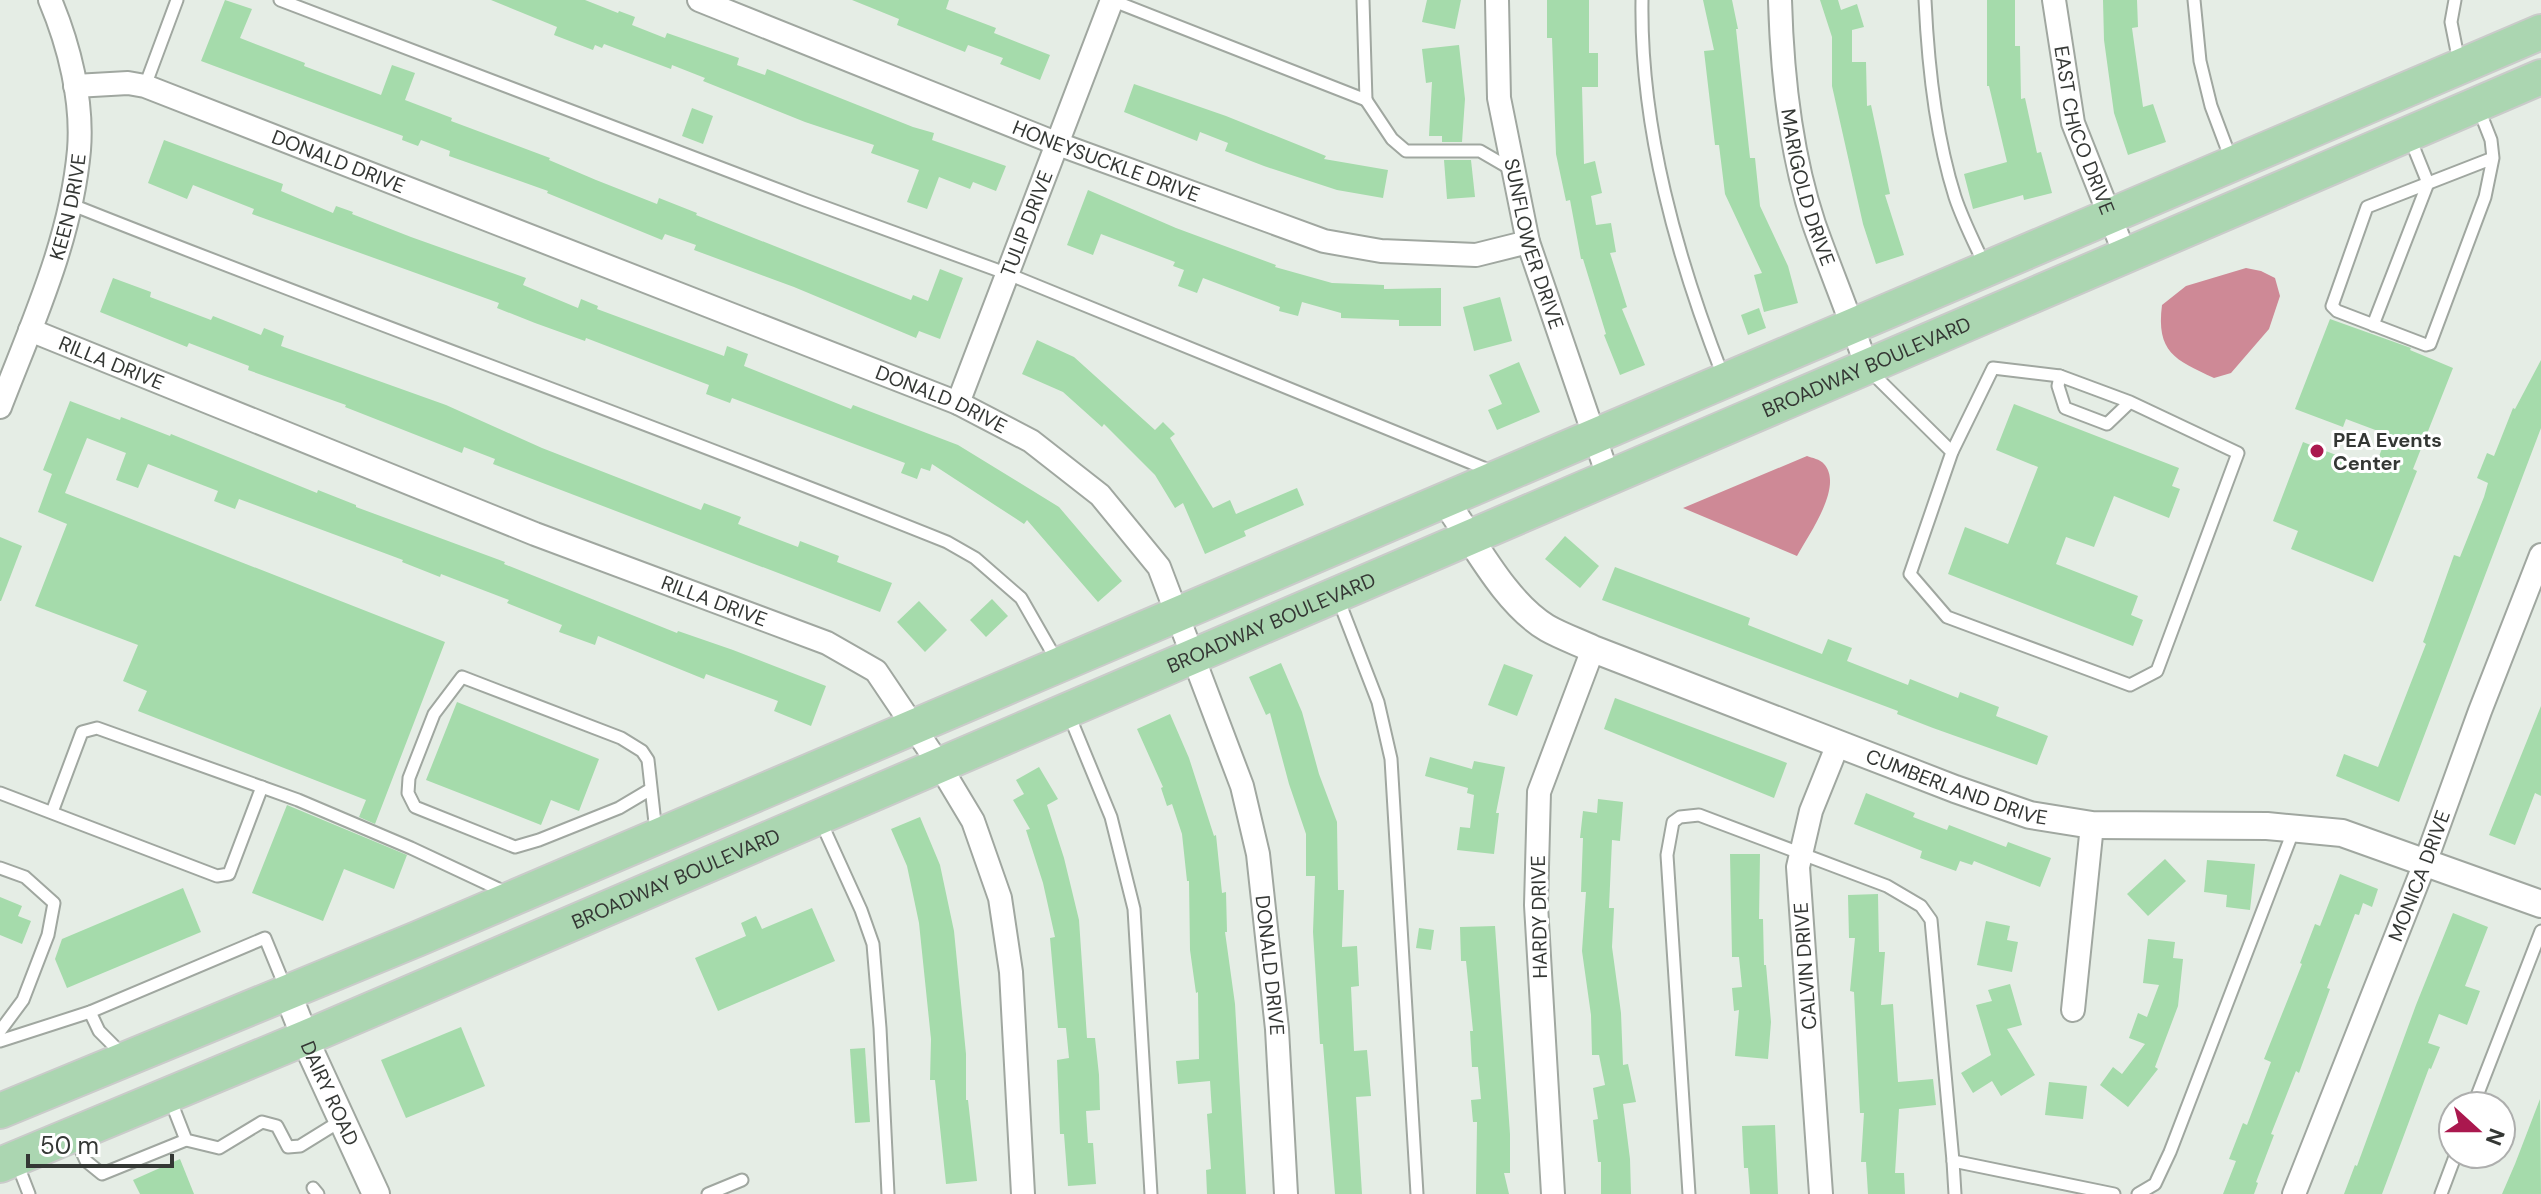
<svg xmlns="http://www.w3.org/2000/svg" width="2541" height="1194" font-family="'DM Sans',sans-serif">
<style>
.water{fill:#ce8996}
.building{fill:#a5dbab}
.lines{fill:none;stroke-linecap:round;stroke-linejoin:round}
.service-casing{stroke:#a0a7a0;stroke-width:15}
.minor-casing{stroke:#a0a7a0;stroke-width:26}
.tertiary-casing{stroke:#a0a7a0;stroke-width:30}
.primary-casing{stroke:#cacbca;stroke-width:38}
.service{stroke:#fff;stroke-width:11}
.minor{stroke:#fff;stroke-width:22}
.tertiary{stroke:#fff;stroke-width:26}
.primary{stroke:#abd6b1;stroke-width:34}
.poi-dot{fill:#aa184e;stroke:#fff;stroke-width:3}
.labels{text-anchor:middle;stroke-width:6;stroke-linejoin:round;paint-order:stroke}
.street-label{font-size:20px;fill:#343734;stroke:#fff}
.poi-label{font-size:20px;font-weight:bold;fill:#343734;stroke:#fff;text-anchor:start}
</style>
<rect width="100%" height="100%" fill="#e5ede5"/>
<g class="water">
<path d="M2246 268 2261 271 2275 278 2280 296 2269 329 2231 373 2214 378C2175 360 2156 352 2162 305L2186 286Z"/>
<path d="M1807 456C1812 458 1820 459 1824 464 1844 486 1809 534 1797 556L1683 508Z"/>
</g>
<g class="building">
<path d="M225 0 252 9 240 38 305 63 304 66 381 95 392 65 415 73 405 100 452 118 451 121 550 158 549 160 596 180 657 204 659 198 697 213 696 215 911 300 913 295 928 301 940 269 963 278 940 339 919 331 916 338 794 287 694 250 696 245 665 234 662 240 547 193 548 191 449 156 450 151 421 140 418 146 402 140 403 136 201 61Z"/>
<path d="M491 0H585L618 13 619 11 635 17 632 25 665 38 667 33 739 58 737 65 765 75 767 69 913 127 934 133 932 140 1006 166 996 191 973 182 970 189 939 177 927 209 907 202 919 170 871 153 874 145 805 122 703 81 705 78 672 65 671 69 604 44 602 48 595 45 593 50 554 35 557 27Z"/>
<path d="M852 0H949L946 9 996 28 994 33 1050 55 1040 80 1000 64 1003 58 968 45 965 52 897 25 899 19Z"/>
<path d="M1427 0H1461L1455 29 1422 22Z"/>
<path d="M1547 0H1589V53H1598V87H1582L1584 164 1595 161 1602 193 1591 196 1596 225 1611 223 1616 252 1610 253 1627 307 1622 309 1645 365 1620 375 1604 335 1606 334 1583 259H1581L1570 200 1566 201 1556 154 1552 38H1547Z"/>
<path d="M1703 0H1732L1738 29H1736L1750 158H1755L1760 206 1788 266 1798 303 1764 312 1754 275 1762 273 1725 194 1719 145H1715L1704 51 1714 50Z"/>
<path d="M1820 0H1838L1841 10 1857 4 1864 27 1852 30V62H1866L1867 106 1871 105 1890 194 1885 195 1904 255 1876 264 1863 224 1832 86V37Z"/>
<path d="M1987 0H2015V46H2020L2021 99 2025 98 2037 153 2041 152 2052 193 2024 200 2023 195 1973 209 1964 174 2007 162 1989 86H1987Z"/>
<path d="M2103 0H2137L2138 27 2132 28 2143 107 2153 104 2166 142 2128 155 2114 113 2104 40Z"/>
<path d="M1459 45 1465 99 1462 142H1442V136H1429L1432 82 1426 83 1422 49Z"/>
<path d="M1134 84 1226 116 1326 156 1324 159 1388 170 1383 198 1337 190 1264 166 1225 151 1228 143 1200 132 1197 141 1124 112Z"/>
<path d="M692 108 713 116 703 144 682 136Z"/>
<path d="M164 140 283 184 281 191 333 213 336 206 353 212 352 214 411 237 526 278 523 285 578 308 581 299 598 306 597 309 724 356 727 346 748 354 744 366 851 409 853 405 958 445 1059 507 1122 581 1098 602 1027 520 1024 524 932 464 930 471 921 468 917 479 901 473 905 463 732 398 730 403 706 394 709 385 586 338 585 341 535 323 497 308 499 303 252 214 254 209 193 185 187 199 148 183Z"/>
<path d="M1444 160H1471L1475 197 1447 199Z"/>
<path d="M1088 190 1176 228 1276 265 1275 267 1332 283 1384 285V289L1441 288V326H1399V320L1341 318V313L1302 302 1298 316 1279 311 1280 307 1203 278 1197 293 1178 286 1184 270 1173 266 1175 262 1101 234 1093 255 1067 245Z"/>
<path d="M113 278 151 292 150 297 211 320 213 316 261 335 264 328 284 336 281 346 446 405 542 448 701 510 704 503 741 517 738 524 798 547 800 541 839 556 837 562 892 583 880 612 493 464 495 459 464 447 462 453 345 407 346 405 248 370 249 366 189 343 187 347 100 312Z"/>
<path d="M1500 297 1512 341 1474 351 1463 307Z"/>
<path d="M1759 308 1766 328 1748 335 1741 315Z"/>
<path d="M2330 319 2411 348 2410 350 2453 368 2413 469 2417 471 2373 582 2291 549 2298 531 2273 521 2303 442 2374 470 2384 443 2375 440 2378 431 2346 419 2343 427 2295 409Z"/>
<path d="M1037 340 1074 357 1155 430 1163 422 1175 434 1170 438 1213 508 1230 500 1236 514 1297 488 1304 505 1244 531 1246 536 1205 554 1183 503 1175 508 1155 475 1104 424 1102 427 1063 392 1022 374Z"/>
<path d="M2541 360V428L2399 802 2336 776 2344 754 2378 767 2426 644 2423 642 2454 555 2460 557 2484 497 2488 483 2477 478 2487 453 2494 456 2513 408 2515 409Z"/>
<path d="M1519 362 1540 412 1497 430 1488 410 1502 404 1489 375Z"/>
<path d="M70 401 120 420 121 417 170 436 171 434 317 493 318 490 356 505V507L505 562 504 564 677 633 678 631 733 650 826 686 811 726 774 711 778 701 706 674 704 679 598 636 595 645 559 632 562 625 507 603 509 600 441 574 440 577 402 562 403 560 239 499 235 509 214 501 218 491 148 464 138 488 116 480 126 453 87 438 65 493 445 642 375 824 359 817 366 800 138 711 147 691 123 681 138 645 35 606 67 524 38 512 52 474 43 470Z"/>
<path d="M2014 404 2179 468 2172 486 2180 489 2169 518 2114 496 2094 547 2066 537 2056 564 2138 596 2131 615 2143 620 2133 646 1948 574 1965 527 2008 544 2038 467 1996 450Z"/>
<path d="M1565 536 1599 566 1580 588 1545 559Z"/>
<path d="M0 537 22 546 1 601H0Z"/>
<path d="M1615 567 1750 618 1748 625 1822 654 1828 639 1852 648 1847 661 1908 685 1910 679 1958 698 1960 692 1999 707 1996 716 2048 736 2037 765 1933 728 1897 714 1898 711 1602 600Z"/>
<path d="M992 599 1008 616 986 637 970 620Z"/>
<path d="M919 601 947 630 925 652 897 622Z"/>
<path d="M1281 663 1302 712 1319 774 1337 822 1338 890H1344L1342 947 1357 946 1359 986 1351 987 1354 1051 1367 1050 1371 1096 1356 1097 1362 1194H1335L1323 1044H1320L1313 932 1315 876H1306V834L1289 784 1270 713 1266 715 1249 677Z"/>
<path d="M1504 664 1533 675 1517 716 1488 705Z"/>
<path d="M1615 698 1787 763 1774 798 1604 729Z"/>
<path d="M457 702 599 759 579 811 551 800 541 825 426 780Z"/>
<path d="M2541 706V796L2535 793 2515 845 2489 835Z"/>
<path d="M1170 714 1189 758 1214 836 1216 835 1222 893 1226 892 1227 932H1225L1235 1004 1246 1194H1207L1206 1170 1211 1169 1207 1114 1212 1113 1210 1081 1178 1084 1176 1061 1199 1059 1198 992 1196 993 1190 950 1189 881H1187L1182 834 1172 804 1167 806 1161 788 1163 787 1137 729Z"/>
<path d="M1430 757 1472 769 1474 761 1505 767 1496 813H1499L1494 854 1457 850 1460 827 1470 828 1474 795 1467 793 1468 788 1425 776Z"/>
<path d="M1039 767 1058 799 1047 805 1064 858 1079 920 1087 1038H1095L1099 1075 1100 1110 1086 1111 1088 1143H1093L1096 1184 1068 1186 1064 1134H1060L1057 1060 1069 1058 1066 1028H1058L1050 938 1055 937 1043 883 1026 830 1030 829 1013 800 1024 794 1016 780Z"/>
<path d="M1866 793 1915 813 1913 817 1947 830 1949 825 2006 847 2008 842 2051 858 2040 887 1974 861 1972 865 1960 861 1956 871 1920 858 1922 851 1854 824Z"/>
<path d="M1598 799 1623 802 1620 841 1612 840 1609 908H1614L1612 947 1621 1013 1623 1065 1628 1064 1636 1102 1623 1104 1630 1159 1631 1194H1601V1162H1598L1593 1120 1598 1119 1593 1088 1605 1085 1599 1055H1592L1591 1015 1582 951 1586 892H1581L1583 838H1580L1583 811 1597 813Z"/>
<path d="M287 805 407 855 394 889 344 869 323 921 252 893Z"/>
<path d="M920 817 940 865 954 931 966 1054V1100H968L977 1181 946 1184 935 1080H930L931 1039 919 923 907 866 891 829Z"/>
<path d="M1730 854H1760L1759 919H1763L1764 965H1766L1771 1022 1768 1059 1735 1056 1739 1010 1734 1011 1732 988 1742 987 1739 957H1732Z"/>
<path d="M2165 859 2186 881 2148 916 2127 894Z"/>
<path d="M2207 860 2255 864 2250 910 2226 907 2227 895 2204 892Z"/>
<path d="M2340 874 2378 889 2372 907 2363 903 2359 915 2355 914 2327 988 2330 989 2310 1043 2299 1073 2296 1071 2271 1134 2274 1135 2256 1182 2258 1183 2254 1194H2223L2236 1161 2229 1159 2243 1123 2247 1125 2271 1062 2264 1059 2302 964 2300 963 2315 924 2320 926Z"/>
<path d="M183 888 201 932 67 988 55 959 62 939Z"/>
<path d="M1878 894 1879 952H1885L1881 1005 1893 1004 1898 1082 1933 1079 1936 1105 1899 1109 1895 1173H1904L1905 1194H1868L1866 1162H1861L1864 1113H1860L1854 992 1850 991 1855 938H1849L1848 895Z"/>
<path d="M0 897 22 906 18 916 31 921 22 944 0 935Z"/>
<path d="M812 908 835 961 718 1011 695 958 746 936 741 923 756 916 762 929Z"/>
<path d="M2453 913 2488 927 2465 986 2480 991 2467 1025 2439 1014 2428 1043 2440 1047 2431 1069 2429 1068 2382 1194H2344L2355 1165 2357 1166 2416 1005Z"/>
<path d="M1986 921 2010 926 2007 940 2018 942 2012 972 1977 965Z"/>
<path d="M1495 926 1510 1134V1173H1504L1509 1194H1476L1477 1122H1473L1471 1100 1481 1099 1478 1067H1472L1470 1031H1473L1466 961H1461L1460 927Z"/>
<path d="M1419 928 1434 930 1431 950 1416 948Z"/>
<path d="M2148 939 2175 942 2173 958 2183 959 2178 1006 2155 1067 2158 1069 2128 1107 2100 1085 2113 1067 2122 1074 2145 1044 2129 1038 2138 1013 2147 1017 2159 985 2143 983Z"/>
<path d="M2010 984 2022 1025 2007 1029 2035 1075 2001 1096 1992 1081 1973 1093 1961 1073 1991 1055 1976 1005 1992 1001 1988 990Z"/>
<path d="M461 1027 485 1086 406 1118 381 1060Z"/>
<path d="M865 1048 870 1122 855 1123 850 1049Z"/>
<path d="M2049 1082 2087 1086 2083 1119 2045 1115Z"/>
<path d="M2540 1099 2541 1194H2502L2515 1164Z"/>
<path d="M1775 1125 1778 1194H1750L1748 1168H1744L1742 1126Z"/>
<path d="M180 1159 194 1194H140L133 1180Z"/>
</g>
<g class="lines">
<g class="service-casing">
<g id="service">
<path d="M280 0 805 200 1008 274 1491 471"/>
<path d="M1111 0 1366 100 1363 0"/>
<path d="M1642 0C1640 128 1677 258 1723 376"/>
<path d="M1925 0C1928 66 1935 134 1955 197 1963 221 1975 244 1985 266"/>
<path d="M2194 0 2200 61 2211 106 2232 162"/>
<path d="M2455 0 2451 22 2459 62"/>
<path d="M145 86 177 0"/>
<path d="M1366 100 1392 139 1406 151H1480L1511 169"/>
<path d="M2478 107 2491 140 2493 158 2485 197 2430 344 2426 345 2337 311 2332 306 2367 207 2493 158"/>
<path d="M70 204C361 320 656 425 947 542L975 558 1021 598 1057 661"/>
<path d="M2373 325 2428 183 2409 136"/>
<path d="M1870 371 1952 452 1910 574 1947 617 2130 685 2157 671 2238 453 2130 402 2107 424 2065 408 2058 386 2060 376 2130 402"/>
<path d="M1952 452 1993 368 2060 376"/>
<path d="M1337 596 1378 702 1391 759 1417 1194"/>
<path d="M1069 715 1111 817 1134 909 1151 1194"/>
<path d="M651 789 619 808 539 840 515 847 415 807 408 793 409 778 434 714 462 677 621 738 642 751 648 760 656 832"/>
<path d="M0 793 217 876 229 874 262 787"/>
<path d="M52 812 82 732 97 728 298 800 411 848 507 893"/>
<path d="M821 822 861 910 873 944 880 1028 888 1194"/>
<path d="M0 868 25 877 54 903 48 935 23 1000 0 1031"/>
<path d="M90 1012 99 1031 123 1055"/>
<path d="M0 1041 90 1012 265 938 286 989"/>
<path d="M170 1099 186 1140 219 1148 262 1122 277 1126 288 1147 300 1146 342 1120"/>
<path d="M2473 1106 2541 931"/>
<path d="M76 1139 86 1161 102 1174 186 1140"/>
<path d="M17 1163 29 1194"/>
<path d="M313 1188 318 1194"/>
<path d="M708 1194 742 1180"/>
<path d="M1689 1194 1667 855 1673 822 1680 817 1699 815 1887 886 1921 906 1931 920 1953 1161"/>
<path d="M1955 1194 1953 1161 2114 1194"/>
<path d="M2138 1194 2155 1184 2170 1152 2294 829"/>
<path d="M2441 1194 2456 1154"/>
</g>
</g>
<g class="minor-casing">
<g id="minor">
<path id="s1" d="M699 0 1058 144 1324 241 1381 251 1476 255 1528 242"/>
<path id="s2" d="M1497 0 1499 98 1528 242 1609 479"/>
<path id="s3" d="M1780 0C1782 75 1790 152 1814 224 1831 272 1851 319 1867 368"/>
<path id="s4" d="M2054 0 2073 123 2126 257"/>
<path id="s5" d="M75 86 128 83 145 86 958 403 1031 441 1100 495 1159 567 1242 786 1258 854 1277 1029 1286 1194"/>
<path id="s6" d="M30 330 535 534 827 643 876 671 940 766 973 821 1000 898 1011 972 1023 1194"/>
<path id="s7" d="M958 403 1112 0"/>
<path id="s8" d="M0 407C32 324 71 240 79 150 83 100 69 45 50 0"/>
<path d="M2073 1010 2092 825"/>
<path d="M1553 1194 1536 905 1539 792 1593 649"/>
<path d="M1821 1194 1798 867 1811 811 1838 744"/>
<path id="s9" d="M2294 1194 2425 863 2480 711 2541 555"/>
</g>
</g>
<g class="tertiary-casing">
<g id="tertiary">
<path id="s10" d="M1445 501C1474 541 1504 602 1547 628 1561 636 1578 642 1593 649L1955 789 2030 815 2092 825 2267 826 2342 833 2541 904"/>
<path id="s11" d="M287 992 312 1055 376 1194"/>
</g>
</g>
<g class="primary-casing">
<g id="primary">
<path d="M0 1111 417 939 2541 32"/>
<path id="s12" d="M0 1165 305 1038 2541 77"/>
</g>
</g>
<use href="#service" class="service"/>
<use href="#minor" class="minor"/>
<use href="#tertiary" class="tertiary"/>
<use href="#primary" class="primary"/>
</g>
<circle class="poi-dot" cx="2317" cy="451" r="8"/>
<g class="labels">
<g class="street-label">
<text dy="7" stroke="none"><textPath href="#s4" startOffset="134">EAST CHICO DRIVE</textPath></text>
<text dy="7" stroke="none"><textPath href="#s1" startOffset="438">HONEYSUCKLE DRIVE</textPath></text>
<text dy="7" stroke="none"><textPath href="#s5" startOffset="278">DONALD DRIVE</textPath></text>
<text dy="7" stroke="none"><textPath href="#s3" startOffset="190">MARIGOLD DRIVE</textPath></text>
<text dy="7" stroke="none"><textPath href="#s8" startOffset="212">KEEN DRIVE</textPath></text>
<text dy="7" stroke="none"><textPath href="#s7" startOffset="192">TULIP DRIVE</textPath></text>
<text dy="7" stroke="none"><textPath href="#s2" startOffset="248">SUNFLOWER DRIVE</textPath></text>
<text dy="7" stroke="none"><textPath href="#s6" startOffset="88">RILLA DRIVE</textPath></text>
<text dy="7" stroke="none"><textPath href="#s12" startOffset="2030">BROADWAY BOULEVARD</textPath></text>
<text dy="7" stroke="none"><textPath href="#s5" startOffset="926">DONALD DRIVE</textPath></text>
<text dy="7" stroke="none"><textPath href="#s6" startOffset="736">RILLA DRIVE</textPath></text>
<text dy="7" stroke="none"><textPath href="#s12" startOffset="1382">BROADWAY BOULEVARD</textPath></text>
<text dy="7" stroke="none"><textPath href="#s10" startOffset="604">CUMBERLAND DRIVE</textPath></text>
<text dy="7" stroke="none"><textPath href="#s9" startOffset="342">MONICA DRIVE</textPath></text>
<text dy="7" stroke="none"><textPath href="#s12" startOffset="734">BROADWAY BOULEVARD</textPath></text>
<text transform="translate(1539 917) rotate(-91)" y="7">HARDY DRIVE</text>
<text dy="7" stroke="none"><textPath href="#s5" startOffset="1622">DONALD DRIVE</textPath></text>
<text transform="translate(1805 966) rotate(-94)" y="7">CALVIN DRIVE</text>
<text dy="7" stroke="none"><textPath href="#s11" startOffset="110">DAIRY ROAD</textPath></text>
</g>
<g class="poi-label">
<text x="2333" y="447">PEA Events<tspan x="2333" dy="23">Center</tspan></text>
</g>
</g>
<g transform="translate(2477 1130) rotate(111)"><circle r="38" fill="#ffffff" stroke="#aeafae" stroke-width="2"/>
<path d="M0-6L14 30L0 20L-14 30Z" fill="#aa184e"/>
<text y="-12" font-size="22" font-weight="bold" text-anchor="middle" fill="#343734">N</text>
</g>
<path d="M28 1154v12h144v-12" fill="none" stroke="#343734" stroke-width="4"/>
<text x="40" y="1154" font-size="24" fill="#343734" stroke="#ffffff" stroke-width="6" paint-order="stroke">50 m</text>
</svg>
